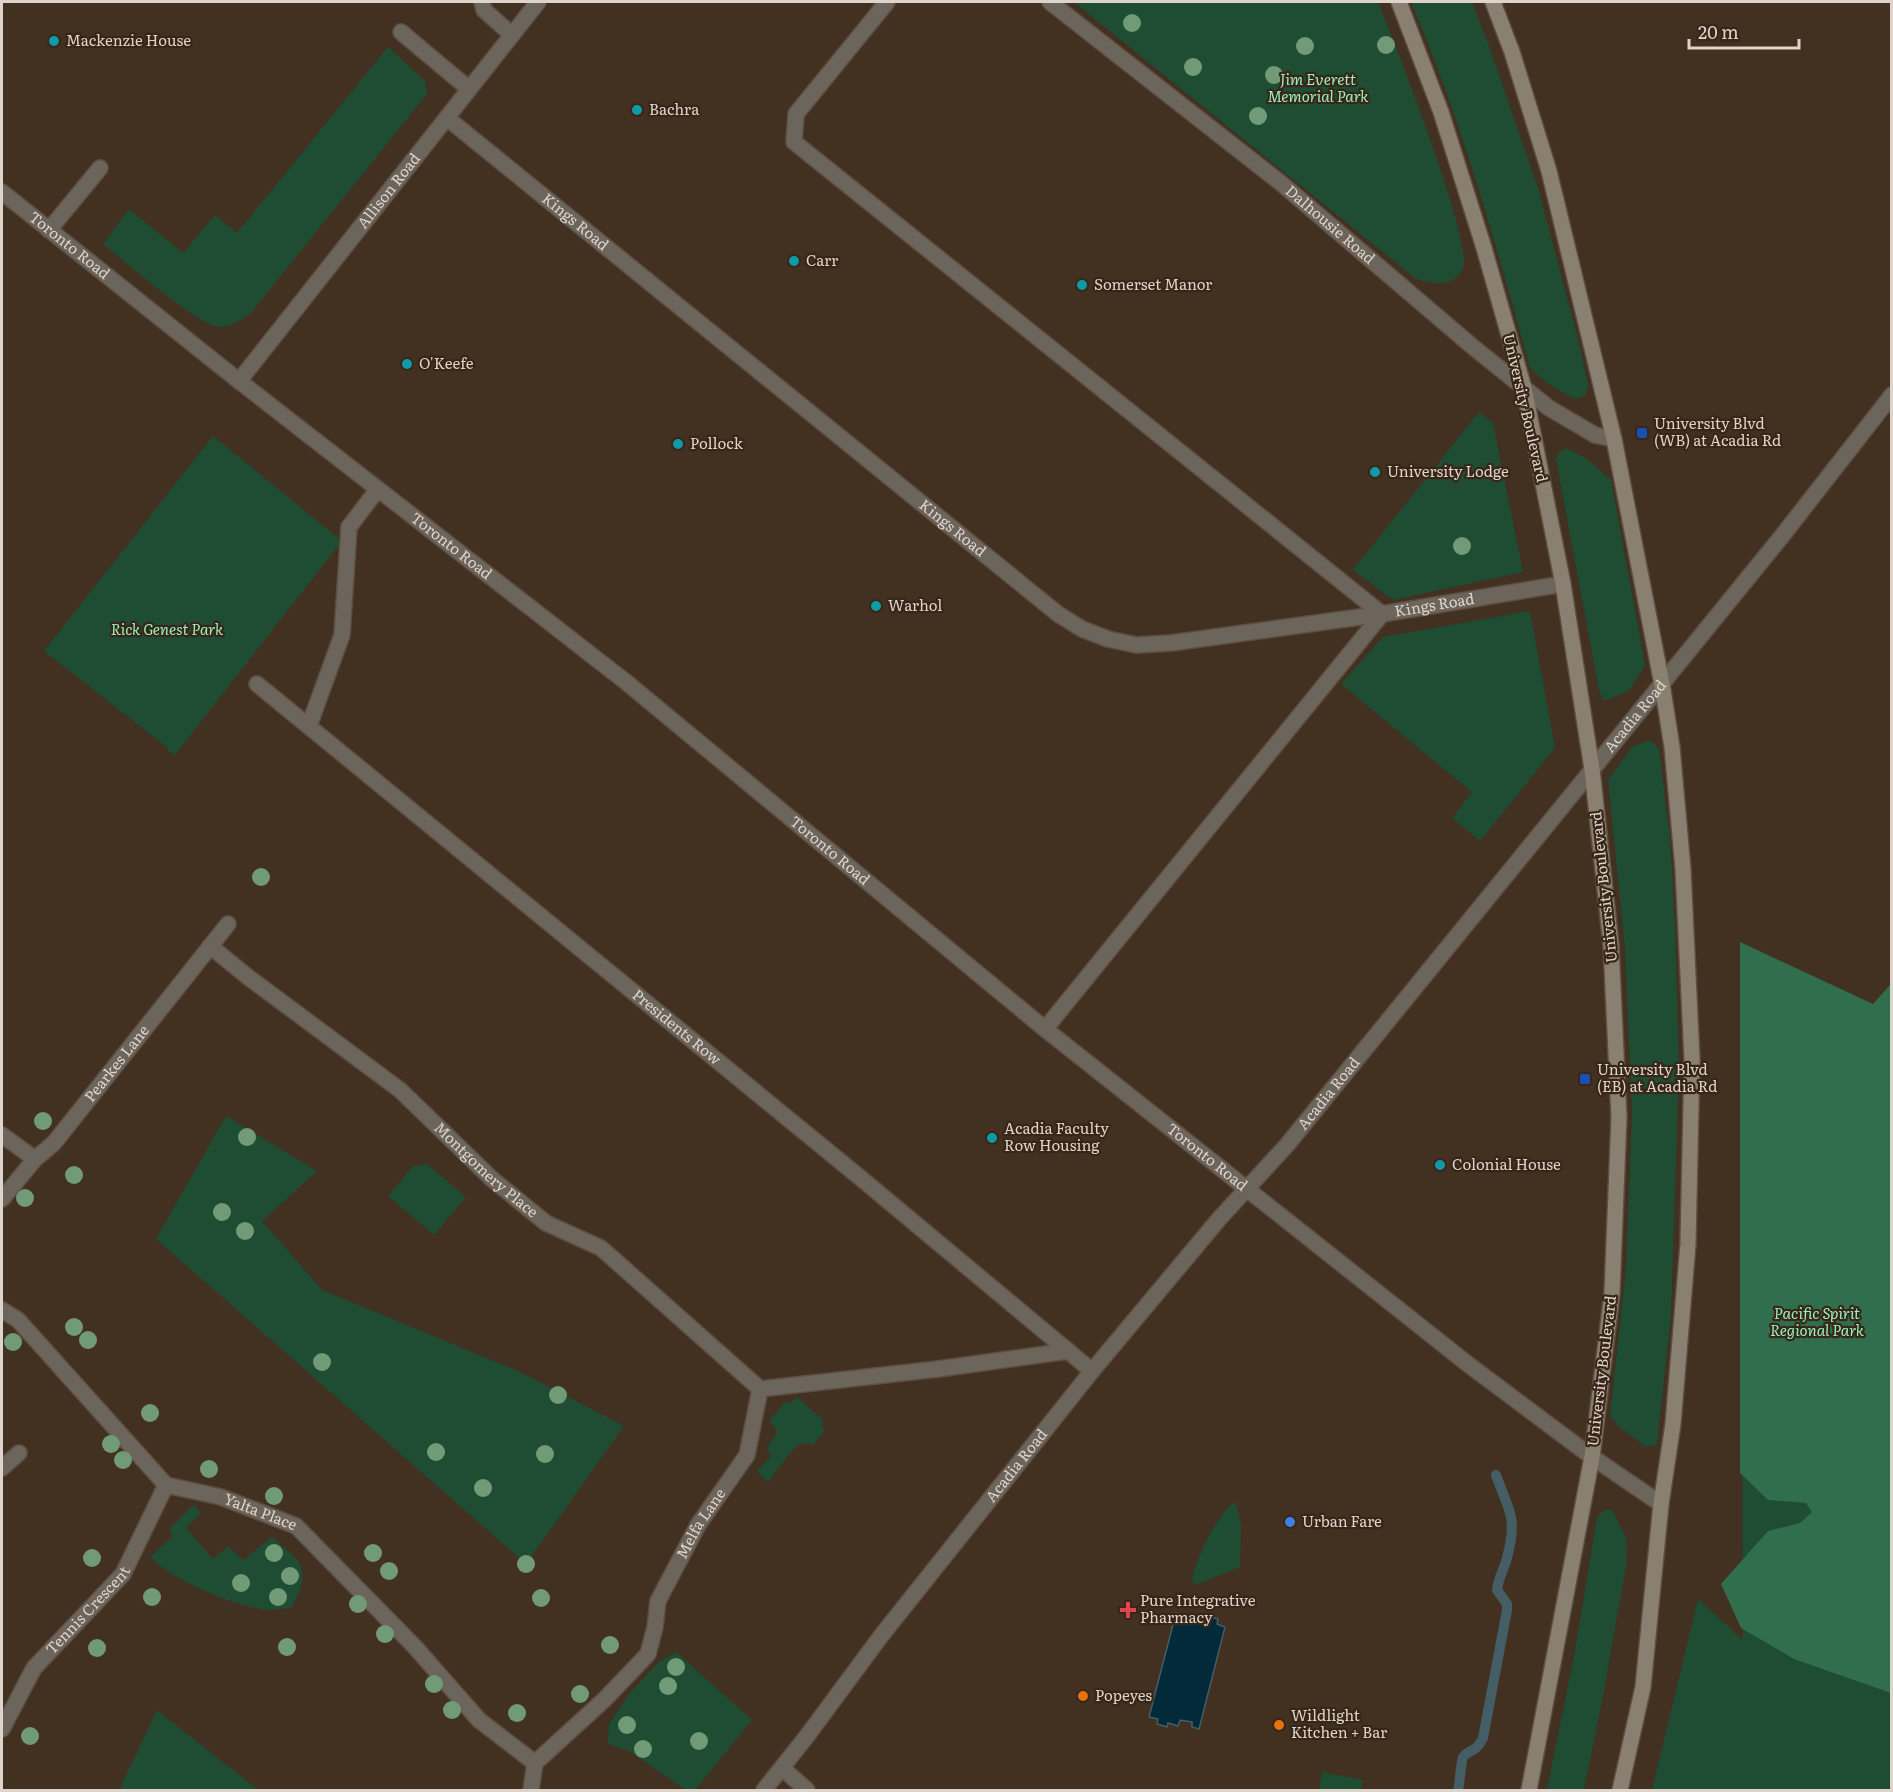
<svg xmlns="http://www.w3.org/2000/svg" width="1893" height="1792" font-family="Literata,serif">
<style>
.green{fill:#1e4d34}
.forest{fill:#316e4e}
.water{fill:#032a39;stroke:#455d65;stroke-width:1.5}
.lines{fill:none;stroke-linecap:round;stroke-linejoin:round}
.stream{stroke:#455d65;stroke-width:10}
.service-casing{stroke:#5e4e40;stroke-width:18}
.pedestrian-casing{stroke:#5e4e40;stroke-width:18}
.minor-casing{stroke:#5e4e40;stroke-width:18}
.secondary-casing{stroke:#5e4e40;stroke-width:18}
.service{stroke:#6b655c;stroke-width:15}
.pedestrian{stroke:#6b655c;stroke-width:15}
.minor{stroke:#6b655c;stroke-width:15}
.secondary{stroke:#8a8071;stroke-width:15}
.tree{fill:#719a77}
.culture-dot{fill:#0f9aa8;stroke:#382618;stroke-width:2}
.transit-dot{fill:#1a4fb4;stroke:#382618;stroke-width:2}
.shop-dot{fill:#3f7fe0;stroke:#382618;stroke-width:2}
.health-dot{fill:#e0444e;stroke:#382618;stroke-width:2}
.food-dot{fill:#e8710a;stroke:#382618;stroke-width:2}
.labels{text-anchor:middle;stroke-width:4.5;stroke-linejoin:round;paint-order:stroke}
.poi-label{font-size:15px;fill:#dfd4cb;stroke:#382618;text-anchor:start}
.park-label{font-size:15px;font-style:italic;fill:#98f1be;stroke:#382618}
.street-label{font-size:15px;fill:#dfd4cb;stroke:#382618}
</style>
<rect width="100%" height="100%" fill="#423021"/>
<g class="green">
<path d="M1074 2H1378C1393 39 1473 241 1463 268 1454 289 1431 284 1415 278Z"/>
<path d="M1411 2H1472L1490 49 1538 188 1578 339 1588 384 1586 395 1575 399C1559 390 1542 382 1530 367 1496 244 1461 119 1411 2Z"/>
<path d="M388 47 425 81 427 94 250 314C241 320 232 326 220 327 200 327 123 260 103 244L129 209 183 253 215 215 237 233Z"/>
<path d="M1479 412 1493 423 1523 572 1393 600 1353 570Z"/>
<path d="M213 436 342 541 174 756 163 744 44 651Z"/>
<path d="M1566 448 1587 459 1611 480 1645 665 1629 691 1604 701 1599 690 1556 459 1559 452Z"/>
<path d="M1530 611 1555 748 1480 841 1452 818 1472 792 1341 684 1383 637Z"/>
<path d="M1650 740 1659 749 1670 839 1675 924 1679 1067 1671 1315 1657 1444 1646 1447 1618 1426 1610 1416 1626 1269 1632 1111 1625 947 1608 780 1632 747Z"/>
<path d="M1740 942 1873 1004 1891 984V1782L1889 1790H1652L1698 1599 1743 1640Z"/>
<path d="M226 1116 317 1171 262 1221 322 1290 518 1371 624 1426 526 1564 156 1239Z"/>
<path d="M427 1164 466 1197 434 1235 388 1196 413 1166Z"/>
<path d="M797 1397 824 1421 821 1425 825 1430 813 1445 800 1443 789 1454 768 1482 757 1471 772 1455 766 1449 778 1432 769 1421 786 1401 790 1404Z"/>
<path d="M1232 1503 1236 1504 1241 1524 1240 1567 1195 1585 1192 1579C1199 1551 1213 1524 1232 1503Z"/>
<path d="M194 1504 201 1514 186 1528 213 1559 228 1546 243 1560 272 1537C279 1544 295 1555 299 1563 307 1578 299 1595 291 1608 283 1608 275 1611 268 1610 234 1607 173 1580 150 1557L173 1536 169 1529Z"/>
<path d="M1605 1510H1612L1626 1537 1627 1561 1603 1696 1584 1790H1547L1575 1651 1597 1517Z"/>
<path d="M676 1652 752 1720 695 1790H686L629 1751 608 1744 609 1724 630 1693 659 1662Z"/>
<path d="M157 1710 258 1790H119Z"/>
<path d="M1322 1772 1363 1780 1361 1790H1319Z"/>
</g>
<path class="forest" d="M1740 942 1873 1004 1891 984V1693L1794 1659 1741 1628 1721 1584 1768 1531 1800 1523 1812 1512 1806 1503 1768 1500 1740 1473Z"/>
<path class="water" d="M1176 1613 1186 1615 1185 1621 1194 1623 1196 1618 1205 1621 1207 1616 1218 1619 1217 1624 1225 1627 1199 1729 1192 1727V1722L1180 1720 1178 1726 1168 1723 1167 1727 1157 1724 1158 1719 1149 1717Z"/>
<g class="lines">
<path class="stream" d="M1458 1790C1460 1783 1461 1761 1463 1757 1469 1749 1476 1753 1483 1738L1507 1610V1604L1497 1590C1498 1579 1504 1569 1507 1558 1518 1516 1509 1512 1496 1475"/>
<g class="service-casing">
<g id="service">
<path d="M482 2 484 10 512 35"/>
<path d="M887 2 796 114 794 142 1382 614 1045 1029"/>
<path d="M401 32 469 89"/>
<path d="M49 230 100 168"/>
<path d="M309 726 342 635 349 527 378 489"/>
<path d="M938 1369 1068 1351"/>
<path d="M2 1468 19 1453"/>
</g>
</g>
<g class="pedestrian-casing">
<g id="pedestrian">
<path id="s1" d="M210 946 248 977 400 1090 492 1179 546 1223 601 1248 760 1389"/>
<path d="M2 1135 35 1159"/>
<path id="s2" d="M2 1199 35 1159 54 1143 228 924"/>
<path id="s3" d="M2 1310 18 1320 166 1485 221 1497 296 1526 415 1647 479 1720 535 1763"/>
<path d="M760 1389 938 1369"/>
<path id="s4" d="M2 1729 34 1668 123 1574 166 1485"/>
<path id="s5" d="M531 1790 535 1763 605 1699 648 1654 655 1627 658 1601 698 1525 747 1455 760 1389"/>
</g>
</g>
<g class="minor-casing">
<g id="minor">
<path id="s6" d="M1050 2 1282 184 1473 347 1549 408 1595 435 1614 439"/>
<path id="s7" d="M447 118 1058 614 1082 629 1108 639 1136 645 1171 643 1382 614 1563 584"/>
<path id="s8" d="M2 192 239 381 626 682 1045 1029 1469 1365 1592 1457 1661 1504"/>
<path id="s9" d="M239 381 538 2"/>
<path id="s10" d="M257 684 863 1180 1092 1371"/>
<path d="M782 1768 807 1790"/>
<path id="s11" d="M764 1790 807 1736 881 1636 1092 1371 1219 1219 1287 1145 1782 536 1892 395"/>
</g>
</g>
<g class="secondary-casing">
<g id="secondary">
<path d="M1399 2 1441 112 1484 248 1524 388 1563 584 1592 769 1611 945 1619 1117 1612 1293 1592 1457 1529 1790"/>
<path d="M1493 2 1512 52 1549 171 1614 439 1662 684 1672 747 1683 869 1692 1059 1688 1244 1673 1424 1661 1504 1643 1687 1620 1790"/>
</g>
</g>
<use href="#service" class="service"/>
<use href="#pedestrian" class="pedestrian"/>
<use href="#minor" class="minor"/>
<use href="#secondary" class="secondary"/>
</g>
<g class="tree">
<circle cx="1132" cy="23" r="9"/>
<circle cx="1386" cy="45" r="9"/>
<circle cx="1305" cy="46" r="9"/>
<circle cx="1193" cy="67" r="9"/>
<circle cx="1274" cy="75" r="9"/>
<circle cx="1258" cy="116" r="9"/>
<circle cx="1462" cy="546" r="9"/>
<circle cx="261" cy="877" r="9"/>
<circle cx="43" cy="1121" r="9"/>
<circle cx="247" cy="1137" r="9"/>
<circle cx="74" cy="1175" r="9"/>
<circle cx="25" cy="1198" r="9"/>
<circle cx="222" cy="1212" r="9"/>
<circle cx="245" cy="1231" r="9"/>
<circle cx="74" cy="1327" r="9"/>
<circle cx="88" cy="1340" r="9"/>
<circle cx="13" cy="1342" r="9"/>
<circle cx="322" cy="1362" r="9"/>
<circle cx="558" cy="1395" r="9"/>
<circle cx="150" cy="1413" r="9"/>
<circle cx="111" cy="1444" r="9"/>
<circle cx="436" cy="1452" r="9"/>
<circle cx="545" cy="1454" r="9"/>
<circle cx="123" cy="1460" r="9"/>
<circle cx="209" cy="1469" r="9"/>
<circle cx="483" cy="1488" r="9"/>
<circle cx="274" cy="1496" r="9"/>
<circle cx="274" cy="1553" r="9"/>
<circle cx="373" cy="1553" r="9"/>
<circle cx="92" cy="1558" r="9"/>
<circle cx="526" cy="1564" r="9"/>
<circle cx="389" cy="1571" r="9"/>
<circle cx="290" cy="1576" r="9"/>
<circle cx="241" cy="1583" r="9"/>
<circle cx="152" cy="1597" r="9"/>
<circle cx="278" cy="1597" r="9"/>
<circle cx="541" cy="1598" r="9"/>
<circle cx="358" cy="1604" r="9"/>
<circle cx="385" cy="1634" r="9"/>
<circle cx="610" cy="1645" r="9"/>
<circle cx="287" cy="1647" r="9"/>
<circle cx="97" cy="1648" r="9"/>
<circle cx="676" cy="1667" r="9"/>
<circle cx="434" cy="1684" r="9"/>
<circle cx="668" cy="1686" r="9"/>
<circle cx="580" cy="1694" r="9"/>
<circle cx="452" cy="1710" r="9"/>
<circle cx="517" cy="1713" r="9"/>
<circle cx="627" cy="1725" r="9"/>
<circle cx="30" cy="1736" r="9"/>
<circle cx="699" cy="1741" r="9"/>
<circle cx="643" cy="1749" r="9"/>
</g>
<g class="culture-dot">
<circle cx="54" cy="41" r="6"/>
<circle cx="637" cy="110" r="6"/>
<circle cx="794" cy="261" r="6"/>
<circle cx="1082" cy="285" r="6"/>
<circle cx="407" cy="364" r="6"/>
<circle cx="678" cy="444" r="6"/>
<circle cx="1375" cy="472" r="6"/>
<circle cx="876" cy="606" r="6"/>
<circle cx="992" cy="1138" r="6"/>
<circle cx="1440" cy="1165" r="6"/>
</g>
<g class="transit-dot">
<rect x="1636" y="427" width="12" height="12" rx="3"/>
<rect x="1579" y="1073" width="12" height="12" rx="3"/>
</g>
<circle class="shop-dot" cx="1290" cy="1522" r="6"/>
<path class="health-dot" d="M1125 1601h6v6h6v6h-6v6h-6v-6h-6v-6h6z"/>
<g class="food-dot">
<circle cx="1083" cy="1696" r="6"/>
<circle cx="1279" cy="1725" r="6"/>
</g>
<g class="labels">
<g class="poi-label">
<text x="66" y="46">Mackenzie House</text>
<text x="649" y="115">Bachra</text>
<text x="806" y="266">Carr</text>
<text x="1094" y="290">Somerset Manor</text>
<text x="419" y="369">O'Keefe</text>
<text x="1654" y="429">University Blvd<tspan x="1654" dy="17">(WB) at Acadia Rd</tspan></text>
<text x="690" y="449">Pollock</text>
<text x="1387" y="477">University Lodge</text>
<text x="888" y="611">Warhol</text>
<text x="1597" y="1075">University Blvd<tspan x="1597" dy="17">(EB) at Acadia Rd</tspan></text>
<text x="1004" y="1134">Acadia Faculty<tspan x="1004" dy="17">Row Housing</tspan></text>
<text x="1452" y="1170">Colonial House</text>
<text x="1302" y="1527">Urban Fare</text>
<text x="1140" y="1606">Pure Integrative<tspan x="1140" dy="17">Pharmacy</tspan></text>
<text x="1095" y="1701">Popeyes</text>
<text x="1291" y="1721">Wildlight<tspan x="1291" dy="17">Kitchen + Bar</tspan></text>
</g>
<g class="park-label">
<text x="1318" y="85">Jim Everett<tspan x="1318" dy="17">Memorial Park</tspan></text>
<text x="167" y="635">Rick Genest Park</text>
<text x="1817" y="1319">Pacific Spirit<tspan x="1817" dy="17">Regional Park</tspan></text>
</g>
<g class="street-label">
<text dy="5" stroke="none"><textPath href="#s9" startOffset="242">Allison Road</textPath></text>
<text dy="5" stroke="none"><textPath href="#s7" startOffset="165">Kings Road</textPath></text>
<text dy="5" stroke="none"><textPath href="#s6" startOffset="358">Dalhousie Road</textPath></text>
<text dy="5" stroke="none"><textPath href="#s8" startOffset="86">Toronto Road</textPath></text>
<text transform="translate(1525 408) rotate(77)" y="5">University Boulevard</text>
<text dy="5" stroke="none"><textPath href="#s7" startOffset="651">Kings Road</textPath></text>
<text dy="5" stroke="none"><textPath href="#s8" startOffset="572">Toronto Road</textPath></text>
<text dy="5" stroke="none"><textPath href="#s7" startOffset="1173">Kings Road</textPath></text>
<text dy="5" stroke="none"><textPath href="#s11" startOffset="1383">Acadia Road</textPath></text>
<text dy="5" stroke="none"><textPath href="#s8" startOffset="1058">Toronto Road</textPath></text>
<text transform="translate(1604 887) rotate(-96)" y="5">University Boulevard</text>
<text dy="5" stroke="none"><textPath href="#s10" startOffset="542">Presidents Row</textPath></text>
<text dy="5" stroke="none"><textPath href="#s2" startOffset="178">Pearkes Lane</textPath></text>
<text dy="5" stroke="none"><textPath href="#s11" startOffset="897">Acadia Road</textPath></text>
<text dy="5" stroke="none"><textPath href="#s8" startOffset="1544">Toronto Road</textPath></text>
<text dy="5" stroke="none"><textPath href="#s1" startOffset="356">Montgomery Place</textPath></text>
<text transform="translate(1602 1371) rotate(-83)" y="5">University Boulevard</text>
<text dy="5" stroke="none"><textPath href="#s11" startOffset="411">Acadia Road</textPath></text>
<text dy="5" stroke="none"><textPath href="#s3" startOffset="339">Yalta Place</textPath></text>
<text dy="5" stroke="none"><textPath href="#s5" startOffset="327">Melfa Lane</textPath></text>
<text dy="5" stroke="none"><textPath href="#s4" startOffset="148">Tennis Crescent</textPath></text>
</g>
</g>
<rect width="1893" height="1792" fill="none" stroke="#dfd4cb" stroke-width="6"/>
<path d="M1689 39v9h110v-9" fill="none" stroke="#dfd4cb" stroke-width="3"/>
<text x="1698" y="39" font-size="18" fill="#dfd4cb" stroke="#382618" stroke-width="4.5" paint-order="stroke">20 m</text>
</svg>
